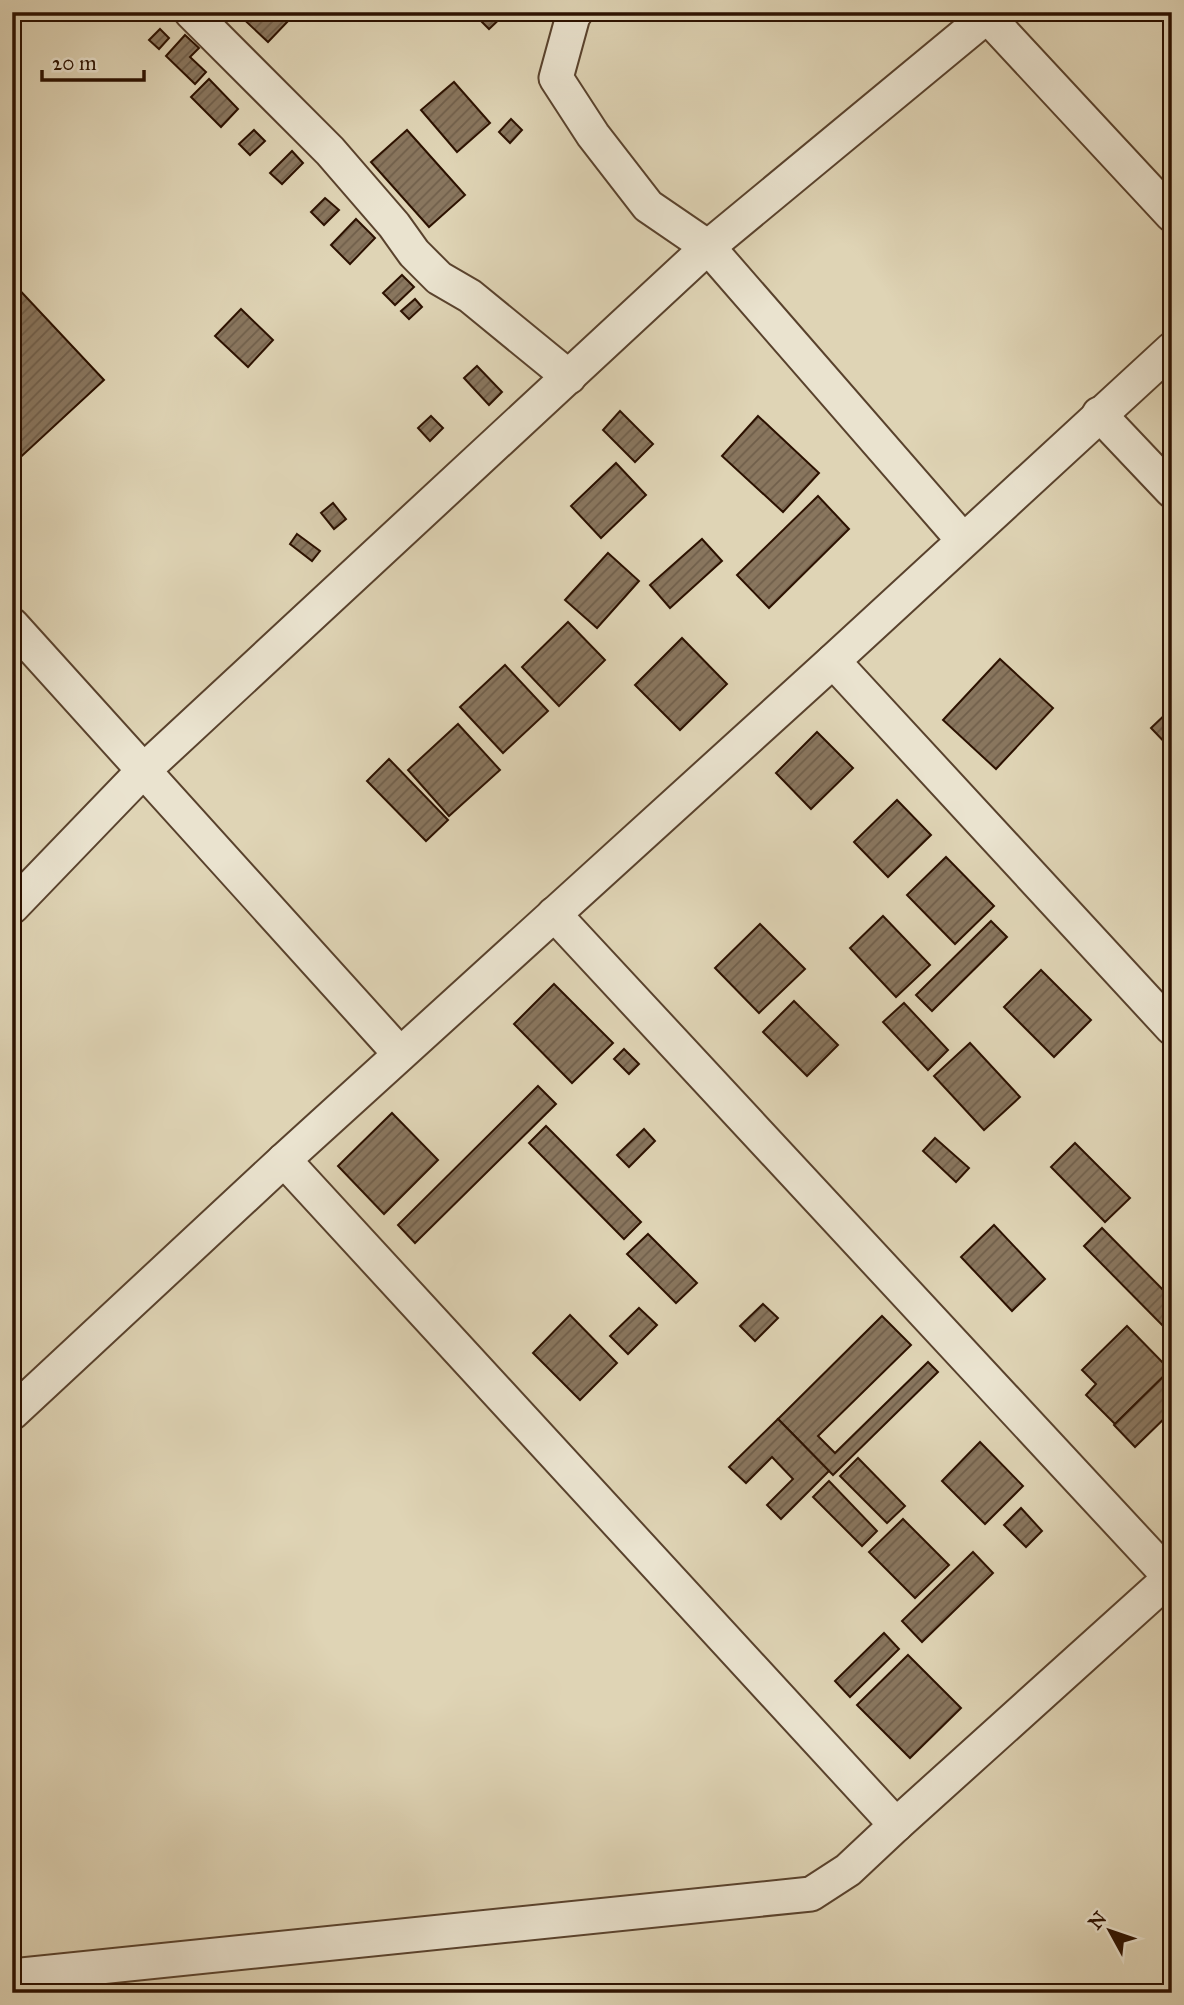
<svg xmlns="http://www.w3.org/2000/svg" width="1184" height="2005" font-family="'IM FELL Great Primer',serif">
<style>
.building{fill:url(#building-hatch);stroke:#2c1100;stroke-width:2}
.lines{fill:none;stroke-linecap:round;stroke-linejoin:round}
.minor-casing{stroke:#59422d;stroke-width:37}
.minor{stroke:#eae3cf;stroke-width:33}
</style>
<defs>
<pattern id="building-hatch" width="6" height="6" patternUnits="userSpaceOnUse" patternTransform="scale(1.75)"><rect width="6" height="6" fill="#89765e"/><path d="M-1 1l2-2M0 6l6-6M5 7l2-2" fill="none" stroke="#705f4b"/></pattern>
</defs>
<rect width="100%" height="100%" fill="#dfd4b5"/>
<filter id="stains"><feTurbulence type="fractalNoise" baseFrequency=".00286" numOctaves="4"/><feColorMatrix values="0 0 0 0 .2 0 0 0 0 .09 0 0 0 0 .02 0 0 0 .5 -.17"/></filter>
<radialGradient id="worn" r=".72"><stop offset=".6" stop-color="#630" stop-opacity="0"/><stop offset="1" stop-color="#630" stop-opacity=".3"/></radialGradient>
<g class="building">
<path d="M236 12H283L290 19 268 42Z"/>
<path d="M472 12H507L489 29Z"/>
<path d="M160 29 169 38 159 49 149 40Z"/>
<path d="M185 35 199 48 190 57 206 72 195 84 166 56Z"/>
<path d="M209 79 238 109 221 127 191 97Z"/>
<path d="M454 82 490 123 457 152 421 110Z"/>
<path d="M511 119 522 130 510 143 499 132Z"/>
<path d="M254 130 265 141 250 155 239 144Z"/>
<path d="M407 130 465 195 429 227 371 162Z"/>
<path d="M292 151 303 163 282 184 270 173Z"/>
<path d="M325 198 339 210 324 225 311 212Z"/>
<path d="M356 219 375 238 350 264 331 245Z"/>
<path d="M402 275 414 287 395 305 383 293Z"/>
<path d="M12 282 104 380 12 465Z"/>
<path d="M415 299 422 307 409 319 401 311Z"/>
<path d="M241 309 273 340 248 367 215 336Z"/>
<path d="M477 366 502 392 489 405 464 378Z"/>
<path d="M620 411 653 444 635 462 603 430Z"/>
<path d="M431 416 443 428 430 441 418 428Z"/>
<path d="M758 416 819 473 783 512 722 456Z"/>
<path d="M616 463 646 495 601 538 571 506Z"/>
<path d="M818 496 849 529 769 608 737 575Z"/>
<path d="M333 503 346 519 334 529 321 513Z"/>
<path d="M297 534 320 551 312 561 290 544Z"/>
<path d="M702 539 722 561 670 608 650 585Z"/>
<path d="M608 553 639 581 597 628 565 600Z"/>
<path d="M568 622 605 660 559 706 522 667Z"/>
<path d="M682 638 727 684 680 730 635 685Z"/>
<path d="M1000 659 1053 708 996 769 943 720Z"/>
<path d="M505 665 548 711 503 753 460 707Z"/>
<path d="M1171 709 1172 710V750L1151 728Z"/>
<path d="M458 724 500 770 449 816 408 770Z"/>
<path d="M817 732 853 768 811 809 776 773Z"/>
<path d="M389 759 448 820 426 841 367 781Z"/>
<path d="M897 800 931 835 888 877 854 842Z"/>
<path d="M946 857 994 906 955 944 907 895Z"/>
<path d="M883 916 930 965 896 997 850 948Z"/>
<path d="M991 921 1007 937 932 1011 916 995Z"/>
<path d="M760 924 805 969 759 1013 715 968Z"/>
<path d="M1041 970 1091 1020 1054 1057 1004 1007Z"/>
<path d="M554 984 613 1043 572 1083 514 1024Z"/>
<path d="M794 1001 838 1045 807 1076 763 1032Z"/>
<path d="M904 1003 948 1050 928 1070 883 1022Z"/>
<path d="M970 1043 1020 1097 984 1130 934 1076Z"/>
<path d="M624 1049 639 1064 629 1074 614 1059Z"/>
<path d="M538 1086 556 1104 415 1243 398 1225Z"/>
<path d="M392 1113 438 1160 384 1214 338 1166Z"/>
<path d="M546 1126 641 1222 624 1239 529 1143Z"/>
<path d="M644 1129 655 1141 629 1167 617 1155Z"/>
<path d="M935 1138 969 1168 956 1182 923 1151Z"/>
<path d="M1075 1143 1130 1198 1105 1222 1051 1167Z"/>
<path d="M994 1225 1045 1279 1012 1311 961 1257Z"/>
<path d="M1102 1228 1172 1299V1335L1084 1246Z"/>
<path d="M648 1234 697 1283 676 1303 627 1254Z"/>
<path d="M763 1304 778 1318 755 1341 740 1326Z"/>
<path d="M639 1308 657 1325 628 1354 610 1336Z"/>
<path d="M570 1315 617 1363 580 1400 533 1353Z"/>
<path d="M882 1316 911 1345 818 1436 835 1453 928 1362 938 1372 833 1475 778 1419Z"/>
<path d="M1127 1326 1170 1370 1115 1424 1086 1395 1096 1384 1082 1370Z"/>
<path d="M1172 1368V1411L1135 1447 1114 1425Z"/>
<path d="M778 1419 829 1471 781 1519 767 1505 793 1479 772 1457 746 1483 729 1467Z"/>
<path d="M980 1442 1023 1486 985 1524 942 1481Z"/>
<path d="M858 1458 905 1506 887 1523 840 1476Z"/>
<path d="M829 1481 877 1531 862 1546 813 1497Z"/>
<path d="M1021 1508 1042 1531 1026 1547 1004 1525Z"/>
<path d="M903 1519 949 1565 915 1598 869 1552Z"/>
<path d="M973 1552 993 1573 922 1642 902 1621Z"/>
<path d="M884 1633 899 1649 850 1697 835 1681Z"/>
<path d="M908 1655 961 1708 910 1758 857 1705Z"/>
</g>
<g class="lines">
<g class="minor-casing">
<g id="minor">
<path d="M191 12 330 151 394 225 414 253 439 278 470 296 569 377"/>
<path d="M576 12 573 16 556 78 593 135 648 206 708 247 963 540"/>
<path d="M987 16 1172 215"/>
<path d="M1099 414 1172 491"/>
<path d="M12 625 400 1054"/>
<path d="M833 661 1172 1028"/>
<path d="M12 907 144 770 708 247 992 12"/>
<path d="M554 914 1170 1577"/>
<path d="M284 1160 896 1825"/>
<path d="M12 1413 284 1160 833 661 1172 349"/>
<path d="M12 1976 811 1894 848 1870 896 1825 1172 1576"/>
</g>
</g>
<use href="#minor" class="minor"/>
</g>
<rect width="1184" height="2005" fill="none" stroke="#dfd4b5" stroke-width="42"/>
<rect x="14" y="14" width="1156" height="1977" fill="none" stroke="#2c1100" stroke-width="3.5"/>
<rect x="21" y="21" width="1142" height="1963" fill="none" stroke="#2c1100" stroke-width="2"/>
<g transform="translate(1110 1931) rotate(310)" stroke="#eae3cf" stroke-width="5" paint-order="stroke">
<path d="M0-5L12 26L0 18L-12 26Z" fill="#2c1100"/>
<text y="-10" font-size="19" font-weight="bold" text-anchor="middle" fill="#2c1100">N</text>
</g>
<path d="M42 70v10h102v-10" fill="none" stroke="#2c1100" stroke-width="3.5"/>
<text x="52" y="70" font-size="21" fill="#2c1100" stroke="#eae3cf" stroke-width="5" paint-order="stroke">20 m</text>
<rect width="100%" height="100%" filter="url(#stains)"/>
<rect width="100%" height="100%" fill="url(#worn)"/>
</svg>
